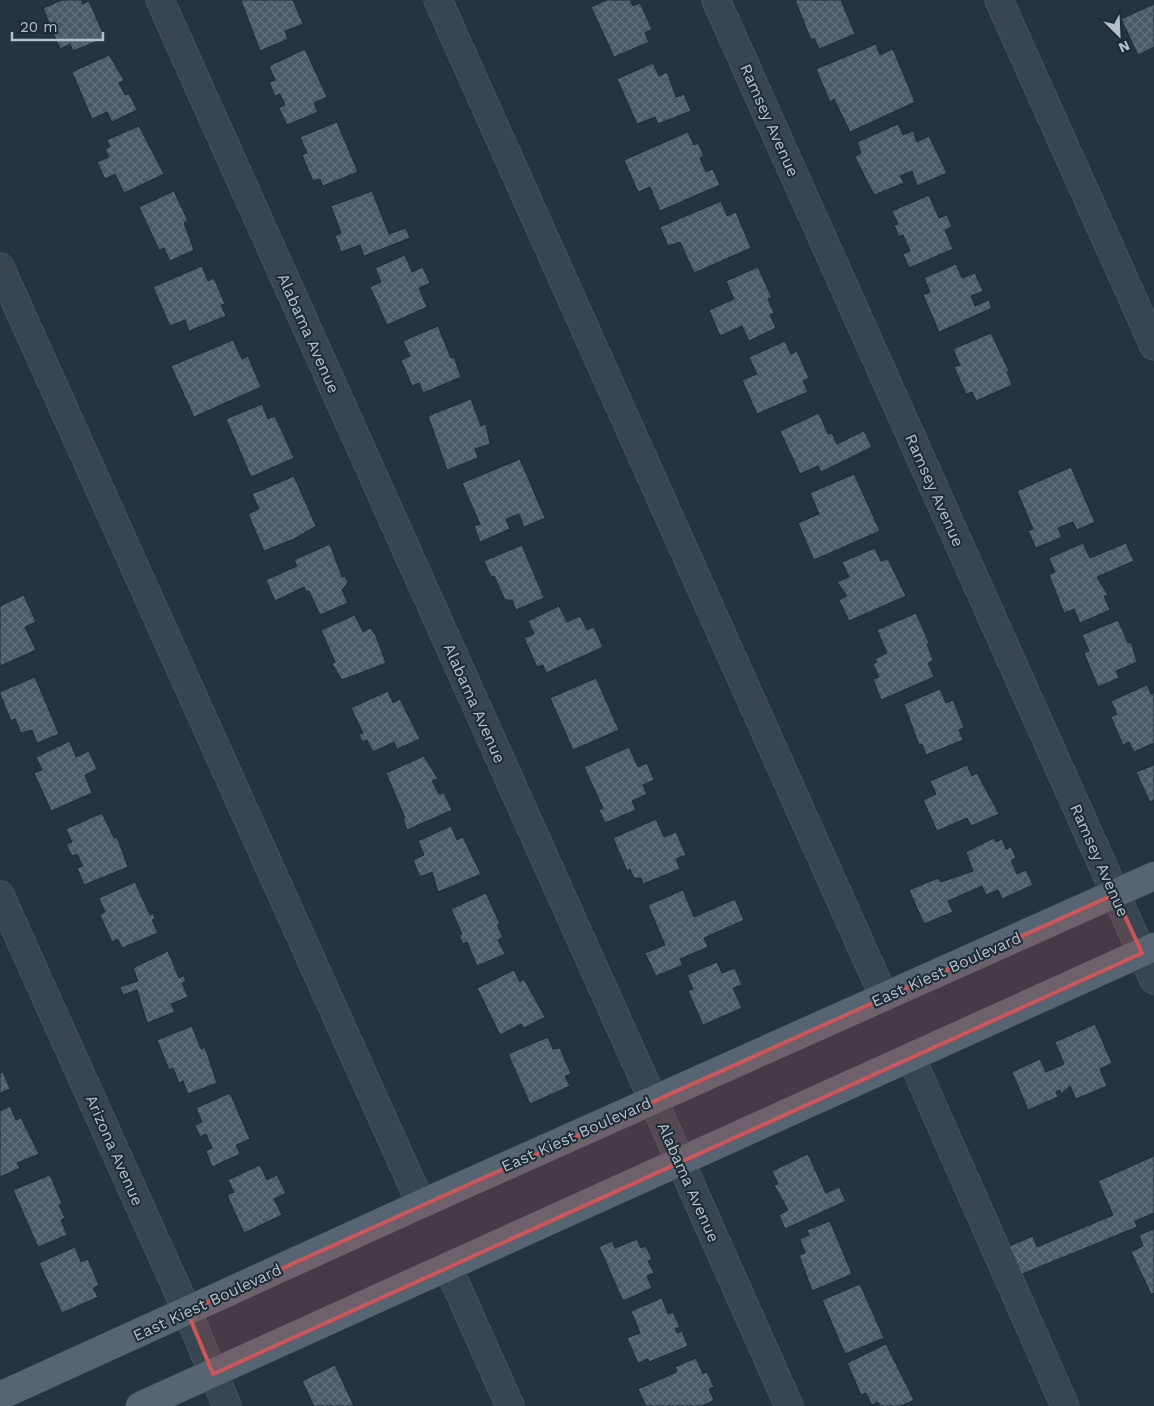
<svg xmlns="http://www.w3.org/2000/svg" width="1154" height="1406" font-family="'Work Sans',sans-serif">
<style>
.building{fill:url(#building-cross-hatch);stroke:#1f2d38}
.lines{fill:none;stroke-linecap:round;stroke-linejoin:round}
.minor-casing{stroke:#56636e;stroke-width:29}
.major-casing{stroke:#424f5a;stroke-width:29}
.minor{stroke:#384651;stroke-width:28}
.major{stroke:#566571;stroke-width:28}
.marked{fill:#cc5659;fill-opacity:0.2;stroke:#cc5659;stroke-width:4;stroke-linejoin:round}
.labels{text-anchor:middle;stroke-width:4;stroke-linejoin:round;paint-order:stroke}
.street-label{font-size:16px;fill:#b5c0cb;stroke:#1d2b36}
</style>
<defs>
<pattern id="building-cross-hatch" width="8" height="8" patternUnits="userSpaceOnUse" patternTransform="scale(1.25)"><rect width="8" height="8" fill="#485a68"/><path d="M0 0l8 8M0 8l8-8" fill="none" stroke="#60707c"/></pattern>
</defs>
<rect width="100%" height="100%" fill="#243441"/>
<g class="building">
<path d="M62 0H81L83 4 89 1 105 38 73 51 70 44 60 49 43 8Z"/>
<path d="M241 0H293L303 24 285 31 288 39 260 51Z"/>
<path d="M607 0H630L633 6 640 3 652 29 645 33 649 42 614 57 591 7Z"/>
<path d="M795 0H841L855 34 819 49 814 38 811 40Z"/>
<path d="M1154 4V47L1138 55 1121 19Z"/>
<path d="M876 44 880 55 893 49 915 102 850 132 834 99 830 102 816 69Z"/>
<path d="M305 49 327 97 314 103 318 112 287 125 279 108 285 105 280 94 275 96 269 82 275 80 269 66Z"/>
<path d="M109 55 124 80 119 83 125 95 129 93 137 110 112 122 107 112 92 119 72 72Z"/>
<path d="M653 63 659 76 667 72 676 97 684 94 691 111 658 124 655 117 637 124 617 79Z"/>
<path d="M337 122 358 172 323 186 320 179 313 181 302 155 307 153 300 137Z"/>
<path d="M898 124 903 135 913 131 917 142 929 136 947 173 917 186 912 171 900 176 904 183 874 195 855 157 861 153 857 142Z"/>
<path d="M139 126 164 174 124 193 115 174 105 179 97 162 109 157 105 149 110 147 107 140Z"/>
<path d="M688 132 694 145 698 143 704 156 700 158 706 172 713 169 720 185 660 211 650 187 638 192 624 160Z"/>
<path d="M174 191 188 221 184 223 194 250 170 261 164 248 159 250 139 207Z"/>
<path d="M372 191 389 234 406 228 410 238 364 256 360 245 341 252 335 236 341 233 331 206Z"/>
<path d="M929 195 939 218 947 215 952 227 945 230 953 249 909 268 903 254 910 251 903 235 899 237 894 225 898 224 892 211Z"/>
<path d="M721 201 727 216 736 212 751 248 694 273 680 242 668 246 660 227Z"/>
<path d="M405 255 412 272 423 267 430 283 419 288 427 307 387 325 370 287 381 282 375 268Z"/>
<path d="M956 264 962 278 975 273 983 291 971 296 975 306 989 300 992 308 939 332 923 295 930 292 924 278Z"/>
<path d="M202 266 208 281 214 278 225 304 221 305 226 316 189 331 185 320 170 326 153 287Z"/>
<path d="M758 267 772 298 768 299 774 313 770 315 776 328 749 341 742 326 720 336 709 310 734 299 726 281Z"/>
<path d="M438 326 451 358 454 357 461 377 423 393 419 383 412 386 401 360 410 356 403 341Z"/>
<path d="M991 333 1009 371 1007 372 1012 385 976 401 972 392 966 394 954 367 960 365 953 349Z"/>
<path d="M233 340 242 359 248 356 261 387 194 417 171 366Z"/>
<path d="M785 341 791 354 797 351 809 378 803 381 808 392 757 414 742 380 757 374 749 357Z"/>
<path d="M471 399 481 426 486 424 490 444 475 449 478 458 447 470 428 416Z"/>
<path d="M262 404 268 419 275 416 294 458 251 477 226 419Z"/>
<path d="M819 413 828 434 832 433 837 444 864 431 872 447 821 472 818 466 800 474 780 431Z"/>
<path d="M520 459 545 518 524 527 519 514 506 519 510 529 480 542 474 526 480 524 462 483Z"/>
<path d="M1071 467 1095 522 1077 530 1073 522 1058 528 1062 537 1036 548 1028 531 1033 529 1017 491Z"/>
<path d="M854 474 880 531 814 560 798 523 819 514 810 493Z"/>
<path d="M294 476 316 526 294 539 264 551 248 514 259 509 252 494Z"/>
<path d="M1083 543 1090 558 1126 543 1134 561 1097 577 1108 595 1104 596 1110 610 1080 623 1074 609 1064 613 1049 575 1055 572 1049 558Z"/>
<path d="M330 544 342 577 345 576 348 582 342 590 348 603 320 615 309 591 306 592 304 587 275 601 266 580 297 566 294 560Z"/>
<path d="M522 545 544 598 516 610 512 600H505L494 576 491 577 484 561Z"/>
<path d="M875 548 881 561 888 559 906 596 849 621 839 600 847 596 837 582 849 577 842 562Z"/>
<path d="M24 595 36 622 25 627 36 650 0 666V606Z"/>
<path d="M559 606 567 622 580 616 587 630 594 627 603 647 546 673 543 665 537 667 524 638 534 634 528 621Z"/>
<path d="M916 613 929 643 927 644 933 660 928 663 934 677 881 700 873 679 879 677 873 664 877 662 875 659 887 653 877 630Z"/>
<path d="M355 615 363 632 370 628 376 636 386 663 342 680 332 664 335 662 321 630Z"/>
<path d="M1118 620 1128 643 1131 642 1137 662 1116 671 1119 678 1098 687 1084 653 1089 651 1082 635Z"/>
<path d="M35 677 59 734 37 743 32 730 21 733 15 719 11 721 0 694V692Z"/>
<path d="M596 678 619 730 573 750 550 698Z"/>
<path d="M1147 685 1151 694 1154 693V743L1134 752 1129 742 1123 745 1111 717 1117 714 1111 701Z"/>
<path d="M940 689 946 703 953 700 964 727 959 730 963 740 926 755 922 744 919 745 904 704Z"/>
<path d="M388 691 393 703 400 699 420 739 397 749 394 742 373 752 367 740 362 742 359 734 363 733 351 708Z"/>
<path d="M70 741 76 757 89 751 97 769 85 775 92 793 51 811 34 773 42 770 36 757Z"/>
<path d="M629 747 638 767 647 763 654 780 643 785 647 794 632 801 636 810 605 823 599 810 603 808 584 767Z"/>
<path d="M424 756 438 779 432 781 439 794 444 793 452 810 407 830 403 819 405 818 386 773Z"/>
<path d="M967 765 972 776 977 773 999 814 971 826 967 818 937 831 923 800 936 794 930 781Z"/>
<path d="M1154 765V803L1153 800 1150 802 1136 772Z"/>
<path d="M102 813 114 838 117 837 128 867 84 885 77 868 83 866 77 854 72 856 66 844 72 842 66 829Z"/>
<path d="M656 819 664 837 676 832 686 855 676 859 680 869 643 884 641 878H634L630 869 627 871 613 838Z"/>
<path d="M451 826 457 840 463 837 481 874 438 892 432 872 420 877 413 860 424 855 418 841Z"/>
<path d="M994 838 996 842 1002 839 1006 849 1011 847 1016 858 1011 860 1017 874 1026 870 1033 885 1002 899 998 890 986 895 982 886 948 901 953 912 924 924 909 890 938 878 941 882 973 871 966 852Z"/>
<path d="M135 882 150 915 153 913 155 919 152 920 158 933 122 948 118 939 112 942 100 915 105 912 99 898Z"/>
<path d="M683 890 694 917 735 899 744 920 704 938 708 947 680 959 683 965 656 976 645 953 665 945 648 905Z"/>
<path d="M486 893 500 924 497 925 503 937 498 940 505 954 477 966 467 942 463 944 459 935 462 934 451 909Z"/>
<path d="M168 951 179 978 184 976 186 981 182 983 188 997 171 1004 175 1012 147 1023 137 990 123 995 120 987 138 981 133 968Z"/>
<path d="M717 962 722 973 735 968 742 985 733 988 742 1008 703 1025 688 991 693 989 687 975Z"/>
<path d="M514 970 520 982 524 979 545 1017 524 1028 521 1024 500 1035 477 988Z"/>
<path d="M1095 1024 1112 1063 1100 1069 1107 1086 1076 1099 1070 1086 1061 1094 1060 1090 1056 1092 1058 1097 1028 1110 1012 1072 1040 1059 1046 1072 1064 1064 1055 1042Z"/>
<path d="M192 1026 201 1049 205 1047 217 1083 188 1094 183 1081 179 1083 173 1068 169 1070 157 1040Z"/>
<path d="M548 1037 553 1049 560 1048 571 1074 565 1076 570 1086 530 1104 508 1054Z"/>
<path d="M3 1072 10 1089 0 1093V1073Z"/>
<path d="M230 1093 250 1139 236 1145 240 1154 212 1167 206 1151 212 1148 206 1134 200 1137 195 1125 202 1122 196 1108Z"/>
<path d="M10 1106 16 1120 21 1118 39 1154 17 1163 20 1168 0 1177V1111Z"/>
<path d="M808 1154 826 1193 839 1187 846 1201 785 1229 779 1215 788 1210 774 1185 778 1184 772 1171Z"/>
<path d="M1154 1156V1213L1135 1221 1137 1227 1017 1276 1005 1248 1033 1236 1037 1247 1113 1215 1098 1181Z"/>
<path d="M260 1165 267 1180 277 1175 286 1193 274 1199 282 1215 244 1233 227 1195 234 1192 228 1180Z"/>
<path d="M50 1175 62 1204 59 1205 65 1218 61 1220 67 1235 38 1247 13 1190Z"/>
<path d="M830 1221 852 1274 812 1291 799 1255 805 1253 800 1239 809 1235 807 1230Z"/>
<path d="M1154 1229V1293L1151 1294 1131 1252 1143 1246 1139 1235Z"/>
<path d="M637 1239 641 1248 646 1246 652 1259 648 1261 654 1273 647 1276 652 1288 623 1301 599 1247 612 1241 615 1248Z"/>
<path d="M75 1247 81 1262 88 1259 99 1285 93 1288 98 1297 62 1313 39 1263Z"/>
<path d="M860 1284 884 1338 845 1354 822 1300Z"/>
<path d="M662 1298 668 1314 673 1312 680 1327 675 1329 677 1333 682 1331 688 1346 649 1362 648 1359 638 1363 627 1338 640 1333 631 1311Z"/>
<path d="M886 1344 914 1400 901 1406H880L878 1402 872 1405 866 1393 861 1395 847 1363Z"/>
<path d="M696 1358 703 1374 707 1372 714 1387 709 1389 714 1400 702 1406H646L638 1389 677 1372 675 1367Z"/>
<path d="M335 1365 354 1406H314L302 1381Z"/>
</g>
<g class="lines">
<g class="minor-casing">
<g id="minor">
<path d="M160 0 653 1100 789 1406"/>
<path d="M438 0 884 997"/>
<path d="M716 0 1154 980"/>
<path d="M999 0 1154 346"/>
<path d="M0 267 421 1204"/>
<path d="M0 895 187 1311 227 1406"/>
<path d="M911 1057 1065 1406"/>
<path d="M448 1267 510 1406"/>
</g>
</g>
<g class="major-casing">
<g id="major">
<path d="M0 1396 421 1204 1154 876"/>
<path d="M140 1406 1154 947"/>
</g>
</g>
<use href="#minor" class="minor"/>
<use href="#major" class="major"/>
</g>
<path class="marked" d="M1115 894 1142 953 213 1374 187 1311Z"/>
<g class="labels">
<g class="street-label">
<text transform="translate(770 120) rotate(66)" y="6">Ramsey Avenue</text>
<text transform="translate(309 333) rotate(66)" y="6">Alabama Avenue</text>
<text transform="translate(935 490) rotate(66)" y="6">Ramsey Avenue</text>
<text transform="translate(475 703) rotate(66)" y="6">Alabama Avenue</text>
<text transform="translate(1100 860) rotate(66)" y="6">Ramsey Avenue</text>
<text transform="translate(946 969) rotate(-24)" y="6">East Kiest Boulevard</text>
<text transform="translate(576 1134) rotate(-24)" y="6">East Kiest Boulevard</text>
<text transform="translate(115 1150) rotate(66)" y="6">Arizona Avenue</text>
<text transform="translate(689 1182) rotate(66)" y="6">Alabama Avenue</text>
<text transform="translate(207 1302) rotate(-25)" y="6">East Kiest Boulevard</text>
</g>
</g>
<g transform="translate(1119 35) rotate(156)" stroke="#1d2b36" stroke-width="4" paint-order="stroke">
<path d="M0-4L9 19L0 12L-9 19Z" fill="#b5c0cb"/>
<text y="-8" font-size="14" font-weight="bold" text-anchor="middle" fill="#b5c0cb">N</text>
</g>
<path d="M12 32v8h91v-8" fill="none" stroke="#b5c0cb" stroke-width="2.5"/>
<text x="20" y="32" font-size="15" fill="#b5c0cb" stroke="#1d2b36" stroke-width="4" paint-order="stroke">20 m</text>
</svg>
